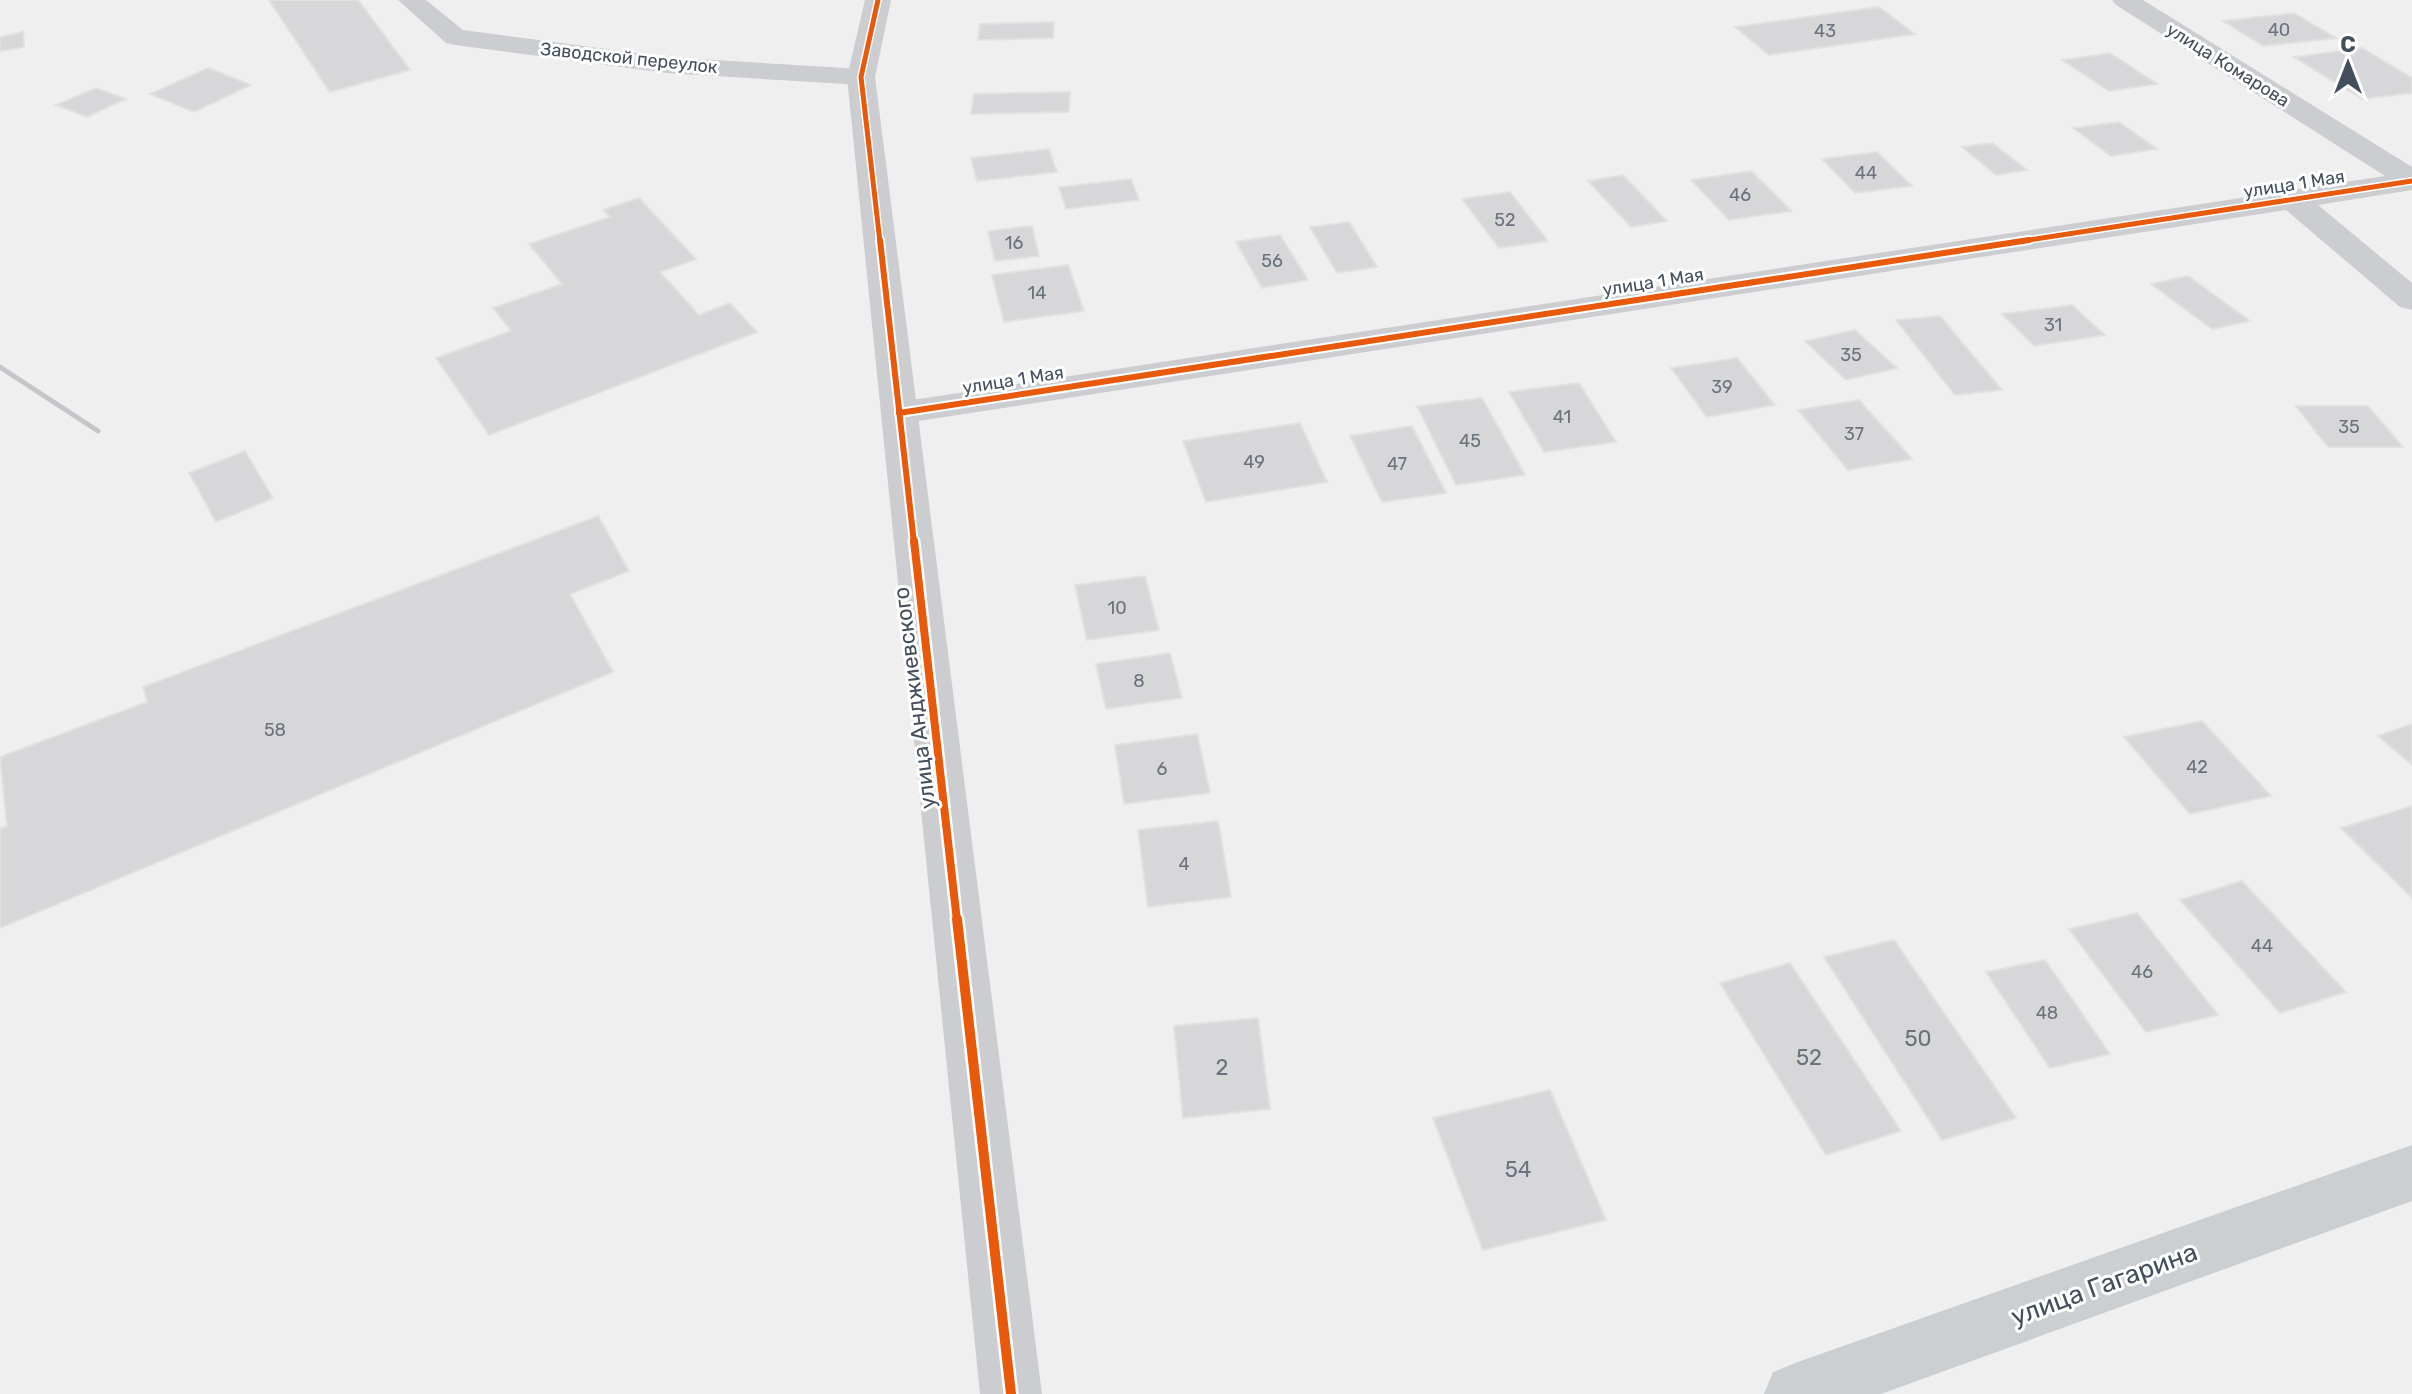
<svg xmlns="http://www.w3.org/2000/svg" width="2412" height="1394" font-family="Rubik,sans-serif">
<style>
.building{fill:#d7d7d9;stroke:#e1e1e2;stroke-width:2}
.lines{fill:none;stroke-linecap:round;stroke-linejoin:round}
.minor{fill:#cbcdd0;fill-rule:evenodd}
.tertiary{fill:#cbcdd0;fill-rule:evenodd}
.secondary{fill:#cbcfd2;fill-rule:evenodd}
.rail{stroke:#c5c6c9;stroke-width:5}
.cycleway-far3-casing{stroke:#fff;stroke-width:8}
.cycleway-far2-casing{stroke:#fff;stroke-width:10}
.cycleway-far1-casing{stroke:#fff;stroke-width:13}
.cycleway-casing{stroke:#fff;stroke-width:15}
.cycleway-far3{stroke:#e8590c;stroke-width:5}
.cycleway-far2{stroke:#e8590c;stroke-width:6}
.cycleway-far1{stroke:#e8590c;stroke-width:8}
.cycleway{stroke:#e8590c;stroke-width:10}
.labels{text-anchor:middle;stroke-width:6;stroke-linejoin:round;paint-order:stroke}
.number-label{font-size:18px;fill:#6a727d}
.far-street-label{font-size:18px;fill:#444f5d;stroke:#fff}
.street-label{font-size:22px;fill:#444f5d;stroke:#fff}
.near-number-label{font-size:22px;fill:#6a727d}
.near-street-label{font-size:26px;fill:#444f5d;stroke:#fff}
</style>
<rect width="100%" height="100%" fill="#f0efef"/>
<g class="building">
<path d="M269 0H358L410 70 330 92Z"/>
<path d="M1879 7 1915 34 1769 55 1735 27Z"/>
<path d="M2294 13 2336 38 2263 46 2223 21Z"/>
<path d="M1054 22 1053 38 978 40 980 24Z"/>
<path d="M23 32 24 47 0 51V37Z"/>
<path d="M2362 48 2412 78V93L2362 99 2294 57Z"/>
<path d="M2110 53 2157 84 2109 91 2062 60Z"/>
<path d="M208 68 251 85 194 112 150 94Z"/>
<path d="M96 88 126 99 87 117 56 105Z"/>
<path d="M1070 92 1069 112 971 114 974 94Z"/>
<path d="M2119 122 2157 149 2111 156 2073 128Z"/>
<path d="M1992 143 2027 170 1996 175 1962 147Z"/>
<path d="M1049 149 1057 172 977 181 971 158Z"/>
<path d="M1877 152 1912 186 1855 193 1822 159Z"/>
<path d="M1751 171 1791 211 1729 220 1691 180Z"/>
<path d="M1623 175 1667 221 1631 227 1588 181Z"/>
<path d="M1131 179 1139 200 1066 209 1059 187Z"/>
<path d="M1510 192 1548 241 1499 248 1462 199Z"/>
<path d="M639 198 696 259 660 272 699 315 730 303 757 332 489 435 436 358 511 331 493 308 562 284 529 244 610 217 603 210Z"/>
<path d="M1349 222 1377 267 1337 273 1310 227Z"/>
<path d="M1032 226 1039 256 995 261 988 231Z"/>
<path d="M1280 235 1308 280 1262 288 1236 242Z"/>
<path d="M1068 265 1084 311 1004 322 992 275Z"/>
<path d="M2188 276 2250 321 2212 329 2151 284Z"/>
<path d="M2072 305 2105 335 2034 346 2002 314Z"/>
<path d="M1940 316 2002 390 1955 395 1896 320Z"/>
<path d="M1855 330 1897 368 1846 380 1805 341Z"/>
<path d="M1737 358 1775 405 1707 417 1671 368Z"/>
<path d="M1579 383 1616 442 1544 452 1509 392Z"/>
<path d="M1482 398 1525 475 1456 485 1417 406Z"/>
<path d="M1859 400 1912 459 1848 470 1798 410Z"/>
<path d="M2296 406H2368L2403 447H2328Z"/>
<path d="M1300 423 1327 482 1206 502 1183 441Z"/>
<path d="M1412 426 1446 493 1382 502 1350 436Z"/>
<path d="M245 451 273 498 216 522 189 473Z"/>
<path d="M598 516 629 571 570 594 613 672 0 928V829L7 826 0 757 147 702 143 687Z"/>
<path d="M1145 576 1159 630 1087 640 1075 585Z"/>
<path d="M1170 653 1182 698 1106 709 1096 664Z"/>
<path d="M2202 721 2271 796 2190 814 2124 737Z"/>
<path d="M2412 724V765L2378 736Z"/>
<path d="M1197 734 1210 793 1124 804 1115 745Z"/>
<path d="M2412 806V898L2341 828Z"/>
<path d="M1218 821 1231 897 1148 907 1138 830Z"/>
<path d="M2242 881 2346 992 2280 1013 2180 900Z"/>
<path d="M2137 913 2218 1015 2146 1032 2069 929Z"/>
<path d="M1894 940 2016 1118 1942 1140 1824 957Z"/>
<path d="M2045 960 2110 1054 2050 1068 1986 972Z"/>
<path d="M1790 963 1901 1131 1826 1155 1720 983Z"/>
<path d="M1258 1018 1270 1109 1183 1118 1174 1026Z"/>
<path d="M1550 1090 1606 1220 1483 1250 1433 1118Z"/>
</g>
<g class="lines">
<g class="minor">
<path d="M398 0H426L463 30 667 57 861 69 871 71 875 77 871 83 861 85 667 73 455 45 446 43Z"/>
<path d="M2112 0H2143L2412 167V190L2318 205 2412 283V310L2400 307 2286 210 899 424 886 421 881 413 886 405 899 402 2385 176 2116 5Z"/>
</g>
<path class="tertiary" d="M865 0H891L875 77 1042 1394H980L847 77Z"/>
<path class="secondary" d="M2412 1145V1201L1881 1394H1764L1773 1372 1795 1363Z"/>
<path class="rail" d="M0 367 98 431"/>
<g class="cycleway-far3-casing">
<g id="cycleway-far3">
<path d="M878 0 861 77 880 242"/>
<path d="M2016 242 2412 181"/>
</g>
</g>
<g class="cycleway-far2-casing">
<g id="cycleway-far2">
<path d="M880 240 914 543"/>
<path d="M899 413 2029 240"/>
</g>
</g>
<g class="cycleway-far1-casing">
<path id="cycleway-far1" d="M914 541 957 921"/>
</g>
<g class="cycleway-casing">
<path id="cycleway" d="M957 919 1011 1394"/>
</g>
<use href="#cycleway-far3" class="cycleway-far3"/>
<use href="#cycleway-far2" class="cycleway-far2"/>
<use href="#cycleway-far1" class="cycleway-far1"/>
<use href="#cycleway" class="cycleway"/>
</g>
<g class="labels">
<g class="number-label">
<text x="2279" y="36">40</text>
<text x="1825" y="37">43</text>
<text x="1866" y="179">44</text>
<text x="1740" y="201">46</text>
<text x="1505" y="226">52</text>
<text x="1014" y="249">16</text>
<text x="1272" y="267">56</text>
<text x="1037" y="299">14</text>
<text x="2053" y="331">31</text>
<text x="1851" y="361">35</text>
<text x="1722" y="393">39</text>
<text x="1562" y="423">41</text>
<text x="2349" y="433">35</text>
<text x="1854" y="440">37</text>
<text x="1470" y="447">45</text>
<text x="1254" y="468">49</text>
<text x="1397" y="470">47</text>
<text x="1117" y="614">10</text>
<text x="1139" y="687">8</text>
<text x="275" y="736">58</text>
<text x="2197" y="773">42</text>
<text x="1162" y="775">6</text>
<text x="1184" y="870">4</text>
<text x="2262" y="952">44</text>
<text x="2142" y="978">46</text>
<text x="2047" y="1019">48</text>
</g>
<g class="far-street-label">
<text transform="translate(629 58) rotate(6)" y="6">Заводской переулок</text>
<text transform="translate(2228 65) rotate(32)" y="6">улица Комарова</text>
<text transform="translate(2294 184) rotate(-9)" y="6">улица 1 Мая</text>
<text transform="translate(1653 282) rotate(-9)" y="6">улица 1 Мая</text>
<text transform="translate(1013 380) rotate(-9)" y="6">улица 1 Мая</text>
</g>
<g class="street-label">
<text transform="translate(914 698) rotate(-97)" y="8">улица Анджиевского</text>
</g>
<g class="near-number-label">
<text x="1918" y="1046">50</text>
<text x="1809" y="1065">52</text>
<text x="1222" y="1075">2</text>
<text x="1518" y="1177">54</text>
</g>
<g class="near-street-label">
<text transform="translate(2104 1284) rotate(-20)" y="9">улица Гагарина</text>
</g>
</g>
<g transform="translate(2348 64)" stroke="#ffffff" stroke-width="6" paint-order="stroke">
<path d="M0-6L14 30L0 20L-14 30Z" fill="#444f5d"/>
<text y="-12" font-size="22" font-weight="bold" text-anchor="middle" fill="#444f5d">С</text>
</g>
</svg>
